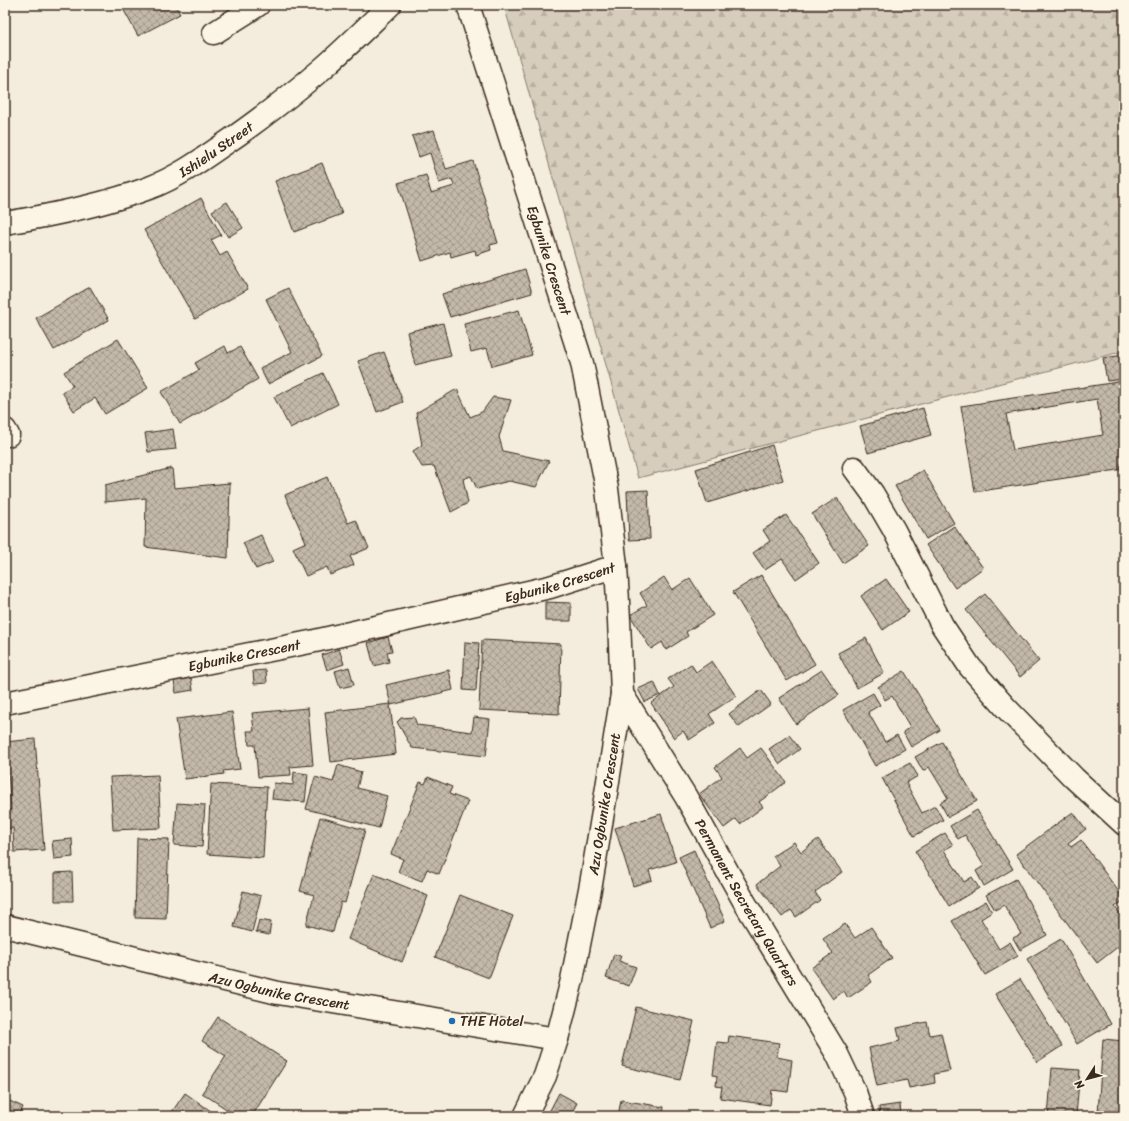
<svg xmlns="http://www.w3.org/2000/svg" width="1129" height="1121" font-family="Sriracha,sans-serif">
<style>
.forest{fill:url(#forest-firs);stroke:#887c6e}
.building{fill:url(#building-cross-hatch);stroke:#3b2a1e;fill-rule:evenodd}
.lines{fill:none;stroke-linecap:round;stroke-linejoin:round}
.minor-casing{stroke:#3b2a1e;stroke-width:25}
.minor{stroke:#fcf5e5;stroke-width:22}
.poi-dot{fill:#1f6fb2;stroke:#fcf5e5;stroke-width:1.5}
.labels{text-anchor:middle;stroke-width:3.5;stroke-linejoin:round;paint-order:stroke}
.street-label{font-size:14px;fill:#3b2a1e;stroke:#fcf5e5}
.poi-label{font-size:14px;fill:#3b2a1e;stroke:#fcf5e5;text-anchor:start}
</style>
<defs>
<pattern id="forest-firs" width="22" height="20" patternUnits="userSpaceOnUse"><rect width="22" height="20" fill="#d6cdbd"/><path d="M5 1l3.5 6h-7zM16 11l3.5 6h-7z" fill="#b9b0a2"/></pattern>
<pattern id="building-cross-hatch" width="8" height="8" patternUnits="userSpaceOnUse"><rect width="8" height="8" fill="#c3b9aa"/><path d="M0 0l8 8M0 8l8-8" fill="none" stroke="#a0978a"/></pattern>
</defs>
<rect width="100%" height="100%" fill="#f4eddd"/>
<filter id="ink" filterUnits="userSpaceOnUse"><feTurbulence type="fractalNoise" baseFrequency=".025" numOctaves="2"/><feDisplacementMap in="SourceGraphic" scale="8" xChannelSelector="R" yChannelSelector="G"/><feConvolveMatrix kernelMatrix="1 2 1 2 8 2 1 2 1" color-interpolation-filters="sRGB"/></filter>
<g filter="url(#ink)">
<path class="forest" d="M504 5H1124V351L638 478Z"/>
<g class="building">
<path d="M121 5H175L180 14 138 36Z"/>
<path d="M434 130 446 169 473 161 498 243 490 245 491 250 476 255 475 250 451 257 450 252 422 261 398 183 426 175 431 193 454 186 452 179 439 183 430 153 419 157 412 136Z"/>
<path d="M322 163 342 214 294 232 275 181Z"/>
<path d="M201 198 221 235 211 240 220 256 227 252 248 289 195 319 144 230Z"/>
<path d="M227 202 243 228 228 237 212 211Z"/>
<path d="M525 269 532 293 450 317 442 294Z"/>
<path d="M90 287 109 320 54 350 36 318Z"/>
<path d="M288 288 322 356 268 384 260 368 292 352 266 299Z"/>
<path d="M519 310 532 355 492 366 487 348 471 352 464 324Z"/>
<path d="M443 323 451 356 415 365 407 332Z"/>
<path d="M118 339 148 388 105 414 95 398 74 411 62 392 73 386 64 372Z"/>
<path d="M225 346 228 353 240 347 258 379 180 424 161 392 199 370 195 363Z"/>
<path d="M384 352 403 402 377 412 358 361Z"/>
<path d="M1124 355V379L1107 381 1103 358Z"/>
<path d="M323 373 338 404 290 428 274 397Z"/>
<path d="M1124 381V469L975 492 961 406ZM1097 399 1103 435 1013 450 1006 414Z"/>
<path d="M457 389 470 417 482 412 493 397 511 400 499 437 503 451 549 461 536 487 509 481 477 489 471 476 463 479 468 503 451 512 434 466 422 467 413 451 422 445 416 413Z"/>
<path d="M923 408 931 435 868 453 860 426Z"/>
<path d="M173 429 176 449 148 452 145 433Z"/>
<path d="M772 445 783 480 707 503 696 469Z"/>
<path d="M172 468 174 488 230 483 228 558 145 547 146 498 105 502V485Z"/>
<path d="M923 470 954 523 926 539 895 486Z"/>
<path d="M327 477 348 523 356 520 369 548 350 556 354 565 330 575 327 567 306 576 293 548 306 542 285 495Z"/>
<path d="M648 490 650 539 629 540 627 491Z"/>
<path d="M837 498 869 546 843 563 812 514Z"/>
<path d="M786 515 819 563 796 579 782 559 765 570 753 553 770 541 763 530Z"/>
<path d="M954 526 983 568 955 588 926 545Z"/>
<path d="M261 535 273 562 256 569 243 543Z"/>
<path d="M761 575 815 664 787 681 733 592Z"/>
<path d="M664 577 672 590 690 578 713 615 686 632 688 636 666 650 662 642 651 649 630 615 647 605 640 593Z"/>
<path d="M886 579 909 612 883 630 861 596Z"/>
<path d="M985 594 1039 661 1020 677 966 610Z"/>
<path d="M545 602 571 603V621H545Z"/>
<path d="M388 637 392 651 387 652 389 662 374 666 368 643Z"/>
<path d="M866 638 884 673 857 688 838 653Z"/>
<path d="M482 640 561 644 559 714 479 710Z"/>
<path d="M465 642 479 643 476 691 463 690Z"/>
<path d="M339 649 344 664 327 670 322 655Z"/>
<path d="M712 661 736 696 709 714 715 723 689 740 683 731 674 738 651 703 674 687 668 679 691 664 696 672Z"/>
<path d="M349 667 354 685 340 688 335 671Z"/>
<path d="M266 670 267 683 254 684 253 671Z"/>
<path d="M449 670 453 690 391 705 386 685Z"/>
<path d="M822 670 839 695 796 724 779 698Z"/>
<path d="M904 671 940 730 911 747 903 732 910 727 892 696 885 700 878 687Z"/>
<path d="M191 678 193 690 176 693 174 681Z"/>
<path d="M654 682 660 695 645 702 638 689Z"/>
<path d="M761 690 771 704 739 727 729 714Z"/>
<path d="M873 693 880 705 868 712 885 742 897 735 905 749 875 766 843 710Z"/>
<path d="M390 704 396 754 331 762 325 712Z"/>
<path d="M308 708 313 765 290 767 291 775 258 777 255 745H249L247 731H254L252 713Z"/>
<path d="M232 712 240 769 223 771 224 774 185 779 176 719Z"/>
<path d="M414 717 417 725 472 732 474 717 490 719 486 756 412 748 397 722 401 718Z"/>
<path d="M789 735 800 749 780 764 769 749Z"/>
<path d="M35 739 44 850 14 852 13 828 5 829V810H11L8 772 5 773V742Z"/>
<path d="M942 742 977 801 948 817 940 803 948 798 929 767 923 771 915 757Z"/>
<path d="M740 748 747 758 761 748 786 782 759 802 763 807 740 824 736 819 724 828 699 794 722 777 715 767Z"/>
<path d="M910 763 918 776 906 783 922 813 935 806 943 820 914 836 882 778Z"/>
<path d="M338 765 361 772 357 788 387 796 379 828 306 809 315 777 333 782Z"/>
<path d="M294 772 308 774 305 802 272 799 274 783 293 785Z"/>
<path d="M158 775 161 828 113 830 110 777Z"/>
<path d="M428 777 452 787 449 794 468 801 439 874 427 869 422 881 398 872 403 859 391 854 420 782 425 784Z"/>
<path d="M211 784 267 787 263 858 207 854Z"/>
<path d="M177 803 205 805 202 847 174 845Z"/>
<path d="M977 810 1013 869 984 886 976 871 984 866 965 835 958 839 950 826Z"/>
<path d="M1073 812 1086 829 1068 843 1071 847 1081 840 1124 899V900L1115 907 1124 919V942L1097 963 1016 854Z"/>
<path d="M661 814 676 862 649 870 652 880 633 886 615 828Z"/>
<path d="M320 817 365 830 345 903 341 902 333 932 306 925 314 895 300 891Z"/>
<path d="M945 833 953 845 944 850 964 882 972 877 979 888 949 906 915 851Z"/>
<path d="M137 838 169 839 166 919 135 918Z"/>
<path d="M72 839 73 857 54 859 52 841Z"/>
<path d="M818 839 842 872 815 892 820 900 796 917 791 910 782 917 757 884 780 866 773 856 794 842 801 852Z"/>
<path d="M694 850 725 921 710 928 679 857Z"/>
<path d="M72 872 73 901H55V873Z"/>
<path d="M374 874 428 896 402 962 348 939Z"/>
<path d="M1016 879 1047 935 1020 950 1013 938 1021 934 1004 905 995 910 986 895Z"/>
<path d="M243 891 261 896 252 932 234 927Z"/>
<path d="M460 895 513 916 489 978 435 957Z"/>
<path d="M986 901 992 912 981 919 999 949 1010 942 1018 956 985 975 952 921Z"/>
<path d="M259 920 271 922 269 935 256 932Z"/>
<path d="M845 924 855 938 871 927 892 958 868 975 872 982 848 998 844 991 833 999 811 968 833 953 823 939Z"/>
<path d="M1061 939 1111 1024 1077 1044 1027 959Z"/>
<path d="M614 954 621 956 619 961 636 967 629 986 606 978Z"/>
<path d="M1020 979 1062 1046 1037 1062 995 994Z"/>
<path d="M636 1007 694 1021 680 1080 622 1066Z"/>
<path d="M218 1017 287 1061 252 1116H237L202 1093 226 1056 202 1041Z"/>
<path d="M927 1022 930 1035 941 1033 950 1071 934 1074 935 1083 909 1088 907 1080 877 1086 869 1048 900 1041 897 1028Z"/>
<path d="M729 1036 779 1043 777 1057 792 1060 788 1092 772 1090 770 1105 720 1098 722 1087 716 1086 717 1076 713 1075 717 1042 728 1043Z"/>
<path d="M1103 1039 1124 1041V1072L1121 1114 1098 1113Z"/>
<path d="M1052 1068 1080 1070 1076 1116H1048Z"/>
<path d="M185 1093 218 1116H169Z"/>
<path d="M559 1093 577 1103 570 1116H547Z"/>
<path d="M5 1099 23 1107 19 1116H5Z"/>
<path d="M621 1100 664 1107 663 1116H618Z"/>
<path d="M900 1104 901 1115 880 1116 879 1107Z"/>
<path d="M748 1111 772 1112V1116H748Z"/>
</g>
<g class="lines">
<g class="minor-casing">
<g id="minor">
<path id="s1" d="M468 5 582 363 607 489 616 566 619 620 622 694 603 812 591 884 572 980 557 1039 545 1076 525 1116"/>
<path d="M214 33 258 5"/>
<path id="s2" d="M5 223C54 215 103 205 149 188 176 178 200 161 223 145 257 122 290 96 322 69 345 49 368 26 390 5"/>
<path d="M5 430 8 435"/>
<path d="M854 468 873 494 894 530 942 625 970 667 1006 708 1074 778 1124 824"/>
<path id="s3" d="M622 694 686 797 745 903 837 1054 855 1092 863 1116"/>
<path id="s4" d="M5 703 315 641 550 587 616 566"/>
<path id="s5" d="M5 926 278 993 557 1039"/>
</g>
</g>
<use href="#minor" class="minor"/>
</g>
</g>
<circle class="poi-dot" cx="452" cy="1021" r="4"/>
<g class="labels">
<g class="street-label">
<text dy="5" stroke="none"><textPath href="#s2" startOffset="226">Ishielu Street</textPath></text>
<text dy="5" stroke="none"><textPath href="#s1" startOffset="268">Egbunike Crescent</textPath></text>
<text dy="5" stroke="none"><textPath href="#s4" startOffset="568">Egbunike Crescent</textPath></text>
<text dy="5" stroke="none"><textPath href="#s4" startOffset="244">Egbunike Crescent</textPath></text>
<text transform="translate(604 804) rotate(-81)" y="5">Azu Ogbunike Crescent</text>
<text dy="5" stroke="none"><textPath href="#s3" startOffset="243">Permanent Secretary Quarters</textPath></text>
<text dy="5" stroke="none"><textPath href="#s5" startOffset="282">Azu Ogbunike Crescent</textPath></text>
</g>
<g class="poi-label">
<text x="460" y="1026">THE Hotel</text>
</g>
</g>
<rect width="1129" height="1121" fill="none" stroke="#fcf5e5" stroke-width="20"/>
<rect x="10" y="10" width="1109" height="1101" fill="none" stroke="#3b2a1e" stroke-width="1.5" filter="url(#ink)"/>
<g transform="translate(1087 1079) rotate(234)" stroke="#fcf5e5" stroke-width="3" paint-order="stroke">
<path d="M0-3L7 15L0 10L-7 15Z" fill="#3b2a1e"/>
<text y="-6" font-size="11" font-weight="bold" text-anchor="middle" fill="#3b2a1e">N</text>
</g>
</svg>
